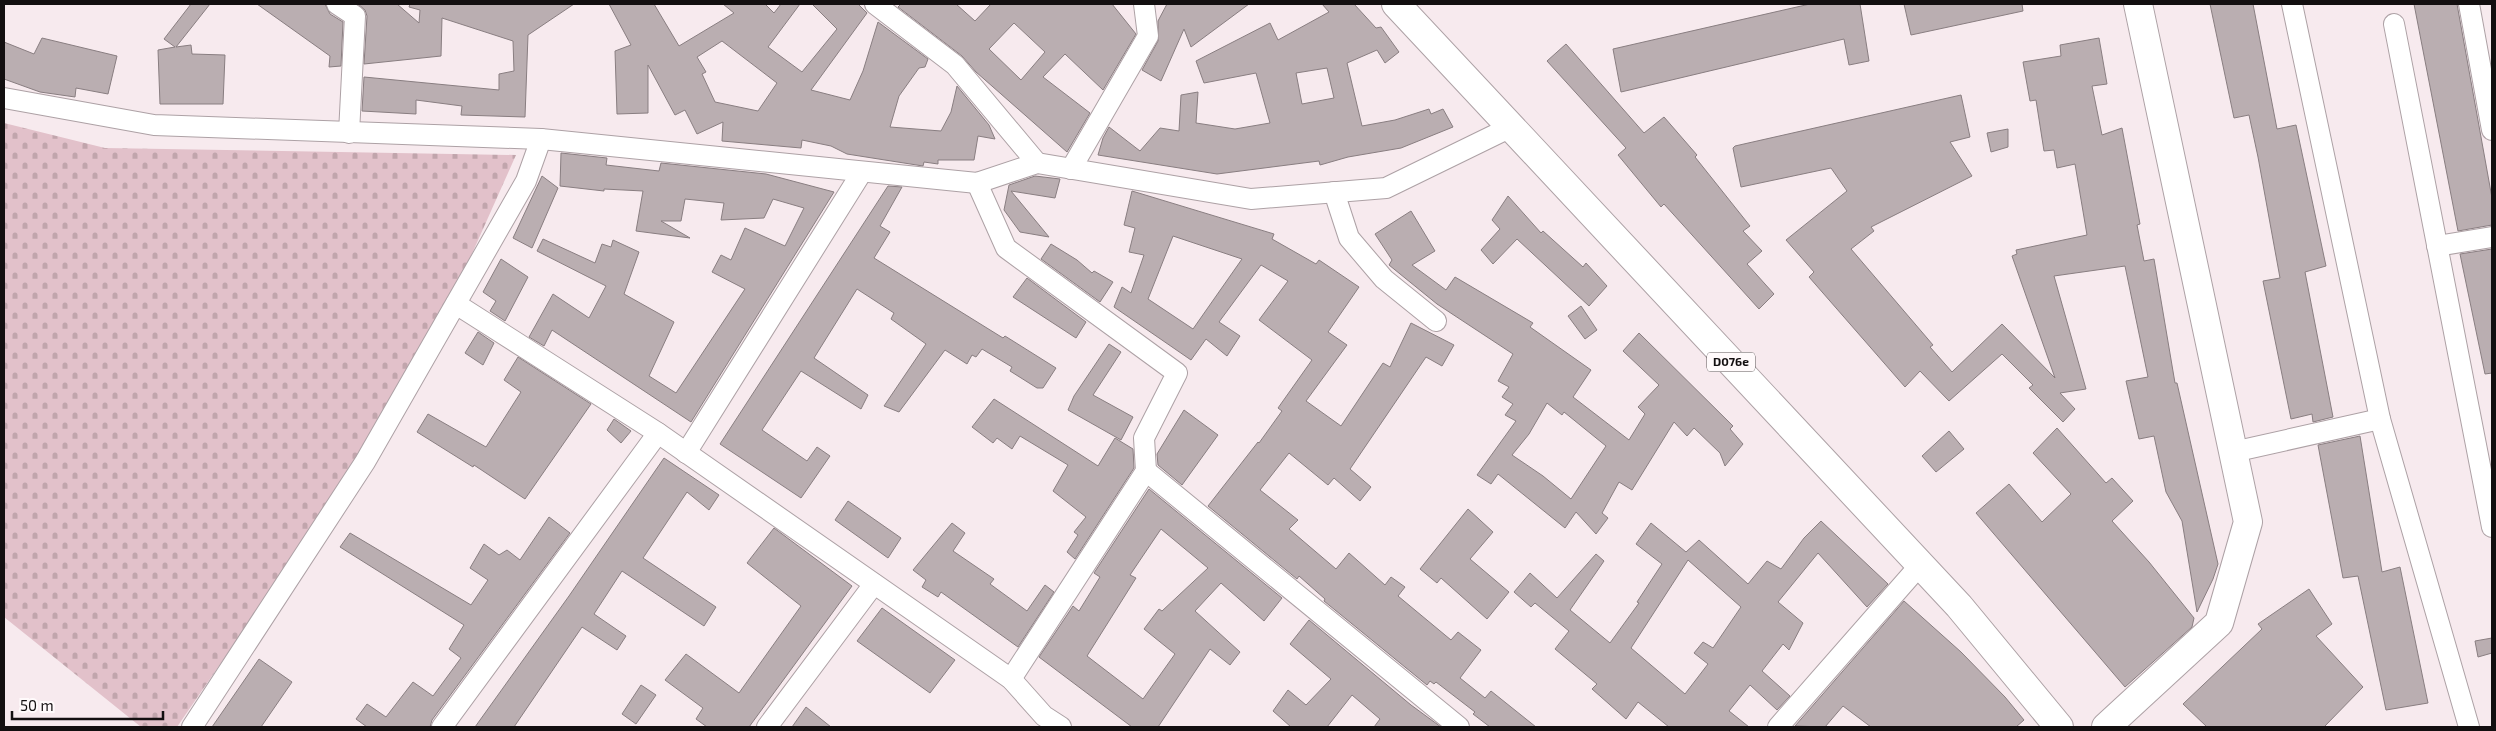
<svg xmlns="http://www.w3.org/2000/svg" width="2496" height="731" font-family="'Exo 2',sans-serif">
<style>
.cemetery{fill:url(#cemetery-stones)}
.building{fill:#baaeb1;stroke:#897e81;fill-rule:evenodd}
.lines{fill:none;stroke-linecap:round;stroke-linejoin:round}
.street-casing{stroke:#ada1a5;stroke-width:22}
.secondary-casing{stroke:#ada1a5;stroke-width:30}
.primary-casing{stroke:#ada1a5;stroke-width:30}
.street{stroke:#fff;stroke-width:20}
.secondary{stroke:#fff;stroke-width:28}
.primary{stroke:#fff;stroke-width:28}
.labels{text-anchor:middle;stroke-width:4.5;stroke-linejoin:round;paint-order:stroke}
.shield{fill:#fffafb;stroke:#5a5656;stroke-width:1}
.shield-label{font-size:12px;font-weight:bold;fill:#130f10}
</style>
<defs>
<pattern id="cemetery-stones" width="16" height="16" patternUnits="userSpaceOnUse" patternTransform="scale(1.25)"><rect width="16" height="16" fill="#e2c1ca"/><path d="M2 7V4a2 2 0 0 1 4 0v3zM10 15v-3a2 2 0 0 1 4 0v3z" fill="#c1a5ac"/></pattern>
</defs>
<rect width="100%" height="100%" fill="#f7eaee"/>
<path class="cemetery" d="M4 123 105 148 516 155 417 377 177 727H141L4 617Z"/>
<g class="building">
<path d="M191 4H210L176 47 191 45 192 54 225 55 223 104H160L158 50 175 47 164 39Z"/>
<path d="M257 4H325L330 14 343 22 341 66 329 67 330 56Z"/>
<path d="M358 4H397L419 23 420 10 409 7 410 4H574L528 35 525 117 461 115 462 106 416 100V114L362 111 364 77 499 90V74L514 71 513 41 442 18 441 56 364 64 367 16 365 10Z"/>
<path d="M609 4H654L679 46 734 13 723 4H765L774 13 781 4H800L768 47 802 72 837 29 812 4H858L867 13 811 90 850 100 863 71 878 22 928 59 925 67 919 68 899 96 890 127 941 131 951 112 957 86 989 125 995 139 978 136 974 160H938V164L924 162 923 166 847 154 831 146 802 140 801 148 722 141 723 122 697 134 685 110 675 115 648 65V113L617 114 615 51 631 45ZM722 41 777 83 758 111 715 102 702 74 706 72 697 57Z"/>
<path d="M901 4H956L975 21 991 4H1112L1136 34 1103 90 1065 54 1043 77 1090 113 1067 152 976 72 962 56 898 7ZM1014 23 1045 52 1021 80 989 49Z"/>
<path d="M1167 4H1249L1191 47 1184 29 1161 81 1142 70 1158 41V21Z"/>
<path d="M1322 4H1354L1376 28 1381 27 1399 52 1385 63 1377 50 1347 63 1362 126 1395 120 1429 109 1431 114 1443 109 1453 127 1401 148 1348 157 1320 165 1319 161 1217 174 1098 155 1103 138 1109 127 1140 151 1160 128 1179 131 1181 95 1198 92 1196 123 1235 129 1270 123 1256 73 1204 83 1196 61 1270 23 1278 40 1329 12ZM1327 68 1334 98 1302 104 1296 73Z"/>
<path d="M1810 4H1860L1869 61 1849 65 1844 39 1621 92 1613 49Z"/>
<path d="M1904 4H2022L2023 11 1911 35Z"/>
<path d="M2210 4H2253L2277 129 2296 125 2326 266 2305 272 2333 417 2313 422 2312 414 2291 419 2263 281 2280 278 2258 157 2249 115 2234 118Z"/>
<path d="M2414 4H2457L2492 198V225L2458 231Z"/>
<path d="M42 38 117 56 108 94 76 88 75 97 40 92 4 79V42L34 54Z"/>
<path d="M2099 38 2107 84 2092 86 2102 135 2122 128 2140 224 2137 225 2144 261 2154 259 2175 383H2177L2218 564 2213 579 2197 612 2182 521 2166 492 2154 436 2139 439 2126 381 2148 377 2125 266 2054 276 2086 389 2060 393 2075 409 2063 422 2029 388 2033 385 2002 354 1949 401 1920 371 1905 387 1809 277 1814 272 1786 240 1847 191 1831 168 1741 187 1733 148 1735 146 1961 95 1970 137 1950 142 1972 176 1871 227 1874 231 1851 249 1933 345 1930 347 1952 372 2002 324 2055 378 2012 256 2017 254 2016 250 2087 235 2075 164 2057 168 2054 150 2044 151 2036 100 2030 101 2023 62 2061 56 2060 45Z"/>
<path d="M1566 44 1644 133 1664 117 1697 155 1695 157 1750 226 1743 231 1762 251 1747 264 1774 294 1759 309 1664 204 1661 207 1618 155 1626 148 1547 61Z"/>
<path d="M2008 129V147L1991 152 1987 133Z"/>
<path d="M561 153 607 158 606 165 659 171 661 163 766 174 834 192 691 422 552 330 544 346 529 337 553 294 589 318 606 286 537 251 543 239 595 263 602 244 611 247 613 240 639 252 624 294 674 322 649 376 676 393 745 289 712 272 721 255 731 260 745 228 785 246 804 208 773 199 764 218 721 220 724 203 685 199 681 221H661L690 238 636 231 643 191 604 189V191L560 186Z"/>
<path d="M542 176 558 188 532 248 513 238Z"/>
<path d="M1035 176 1060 179 1055 198 1011 191 1049 237 1020 232 1004 210 1009 185Z"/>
<path d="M888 186 902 187 880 226 890 232 874 258 1003 338 1005 336 1056 368 1043 388H1037L1010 371 1012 367 982 349 976 357 972 355 967 364 945 350 899 412 884 406 926 344 891 319 894 313 857 289 814 358 868 395 861 409 801 371 762 430 807 461 817 447 830 456 801 498 720 444Z"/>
<path d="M1132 191 1274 234 1272 239 1316 264 1319 260 1359 287 1328 332 1347 345 1306 401 1341 426 1383 363 1390 367 1411 323 1454 345 1442 366 1426 357 1350 469 1371 487 1360 501 1334 478 1328 485 1289 453 1260 490 1298 520 1289 529 1336 569 1349 553 1385 585 1391 577 1405 587 1398 596 1451 640 1458 632 1481 650 1460 678 1485 698 1491 691 1536 727H1490L1473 714 1475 712 1436 682 1434 684 1430 681 1427 685 1324 601 1325 599 1299 576 1297 579 1208 506 1258 442 1259 443 1282 411 1278 408 1312 360 1259 320 1288 281 1261 265 1219 322 1240 336 1227 356 1206 339 1191 360 1114 307 1122 287 1131 293 1144 255 1129 252 1135 228 1124 225ZM1173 236 1242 259 1193 329 1148 299Z"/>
<path d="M1508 196 1541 233 1543 231 1583 267 1586 263 1607 286 1589 306 1517 239 1493 264 1481 250 1500 229 1492 220Z"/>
<path d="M1411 211 1435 251 1412 265 1446 290 1455 277 1533 323 1530 327 1591 370 1573 397 1629 440 1645 414 1638 407 1659 385 1623 351 1639 333 1733 426 1730 429 1743 444 1725 466 1720 453 1694 428 1687 436 1674 422 1632 490 1619 482 1602 513 1608 518 1596 534 1576 512 1565 528 1498 474 1491 484 1477 475 1516 421 1505 415 1513 404 1502 397 1509 387 1498 381 1513 354 1437 304 1389 265 1392 260 1375 234ZM1547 403 1562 415 1564 412 1606 446 1571 499 1543 476 1512 455 1529 434Z"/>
<path d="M1051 244 1077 260 1092 273 1094 271 1113 282 1100 302 1041 259Z"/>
<path d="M2492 249V373L2485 374 2460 254Z"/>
<path d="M501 259 528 277 505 321 490 311 496 301 483 292Z"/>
<path d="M1027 278 1086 322 1076 338 1013 297Z"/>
<path d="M1581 306 1597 330 1585 339 1568 316Z"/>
<path d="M478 332 494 343 483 365 465 353Z"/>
<path d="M1109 344 1121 352 1093 395 1133 417 1121 440 1068 410 1074 396Z"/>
<path d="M518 357 591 404 525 499 474 465 473 467 417 432 428 414 486 447 521 392 504 380Z"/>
<path d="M994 399 1098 466 1115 438 1133 449 1134 468 1075 559 1067 552 1078 535 1074 532 1086 517 1053 491 1068 465 1020 436 1012 449 997 438 993 443 972 427Z"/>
<path d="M1184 410 1218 435 1182 485 1158 465 1157 454Z"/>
<path d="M614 419 631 431 621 443 607 430Z"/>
<path d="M2057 428 2106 483 2112 478 2133 501 2112 521 2149 562 2194 618 2192 627 2125 687 1976 513 2009 484 2042 522 2071 494 2033 453Z"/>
<path d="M1949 431 1964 449 1936 472 1922 456Z"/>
<path d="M2360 436 2382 572 2400 567 2428 703 2386 710 2358 576 2343 578 2318 445Z"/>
<path d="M664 458 719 495 709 510 687 492 643 558 716 607 704 626 622 571 594 614 626 636 617 650 582 627 514 727H475L569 596Z"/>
<path d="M1149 489 1282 598 1264 621 1221 583 1195 611 1240 652 1230 665 1210 649 1158 727H1132L1039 657 1073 606 1079 611 1100 577 1094 573ZM1161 529 1208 568 1162 611 1159 609 1144 629 1175 654 1143 699 1087 656 1136 578 1130 575Z"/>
<path d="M848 501 901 538 888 558 835 520Z"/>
<path d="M1468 509 1493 532 1470 559 1509 592 1487 619 1441 578 1437 583 1420 569Z"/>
<path d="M549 517 570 533 432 720 430 727H367L356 719 367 704 386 717 413 682 433 696 461 658 449 649 464 625 340 547 350 533 471 605 488 580 470 568 484 544 499 555 507 550 520 560Z"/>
<path d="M1821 521 1888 584 1867 607 1818 553 1778 602 1803 623 1789 650 1783 644 1762 671 1790 696 1777 710 1750 685 1729 711 1749 727H1669L1638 702 1626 719 1592 689 1597 684 1555 649 1569 631 1535 603 1531 607 1514 592 1530 573 1557 598 1596 554 1604 561 1570 610 1610 643 1639 603 1637 602 1662 564 1636 544 1651 523 1686 552 1699 540 1748 584 1767 561 1781 569 1804 538ZM1688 560 1741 607 1713 648 1703 642 1694 653 1708 664 1685 694 1631 648Z"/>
<path d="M952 523 965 533 953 551 994 579 990 584 1027 611 1045 585 1054 592 1018 647 941 592 938 597 922 587 926 580 913 570Z"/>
<path d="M774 528 852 586 749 727H707L696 719 703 708 665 680 686 654 739 693 801 606 747 563Z"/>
<path d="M2309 589 2332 624 2316 636 2363 687 2324 727H2207L2183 704 2262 629 2258 624Z"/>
<path d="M1904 601 1961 652 2005 697 2024 720 2016 727H1871L1843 706 1825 727 1795 726Z"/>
<path d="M882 608 955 660 930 693 857 641Z"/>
<path d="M1309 620 1411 705 1441 727H1374L1380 719 1352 695 1327 727H1291L1273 711 1288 690 1306 705 1331 679 1290 644Z"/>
<path d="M2492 638V653L2478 657 2475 641Z"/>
<path d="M259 659 292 682 261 727H212Z"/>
<path d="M641 685 656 695 636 724 622 714Z"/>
<path d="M806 707 831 727H792Z"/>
</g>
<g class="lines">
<g class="street-casing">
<g id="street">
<path d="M337 4 355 16 349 133"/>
<path d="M875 4 955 65 1037 163"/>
<path d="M2292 4 2380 419 2469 727"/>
<path d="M2469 4 2492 130"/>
<path d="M2394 24 2492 527"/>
<path d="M4 98 154 125 541 139 977 183 1037 163 1251 199 1386 188 1511 127"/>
<path d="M1071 169 1148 36 1144 4"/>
<path d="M977 183 1006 248 1177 373 1144 438 1146 471 1011 679"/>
<path d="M1334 192 1349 238 1384 279 1436 321"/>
<path d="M2437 246 2492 237"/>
<path d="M456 304 658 433 1011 679 1044 716 1061 727"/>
<path d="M2233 452 2380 419"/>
<path d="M686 453 862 172"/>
<path d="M1146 471 1459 727"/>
<path d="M192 727 365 462 526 181 541 139"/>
<path d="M442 727 658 433"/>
<path d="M767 727 874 584"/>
<path d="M1778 727 1920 565"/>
</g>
</g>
<g class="secondary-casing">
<path id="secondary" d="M2106 727 2219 623 2248 522 2138 4"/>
</g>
<g class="primary-casing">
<path id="primary" d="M1396 4 1959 606 2059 727"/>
</g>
<use href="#street" class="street"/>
<use href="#secondary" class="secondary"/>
<use href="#primary" class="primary"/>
</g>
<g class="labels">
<rect class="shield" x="1707" y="352.5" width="48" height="19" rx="4"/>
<g class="shield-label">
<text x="1731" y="366">D076e</text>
</g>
</g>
<rect width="2496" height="731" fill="none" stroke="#130f10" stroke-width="10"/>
<path d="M12 711v8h151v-8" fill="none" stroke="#130f10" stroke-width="2.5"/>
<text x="20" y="711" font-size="15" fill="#130f10" stroke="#fffafb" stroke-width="4" paint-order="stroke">50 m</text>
</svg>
